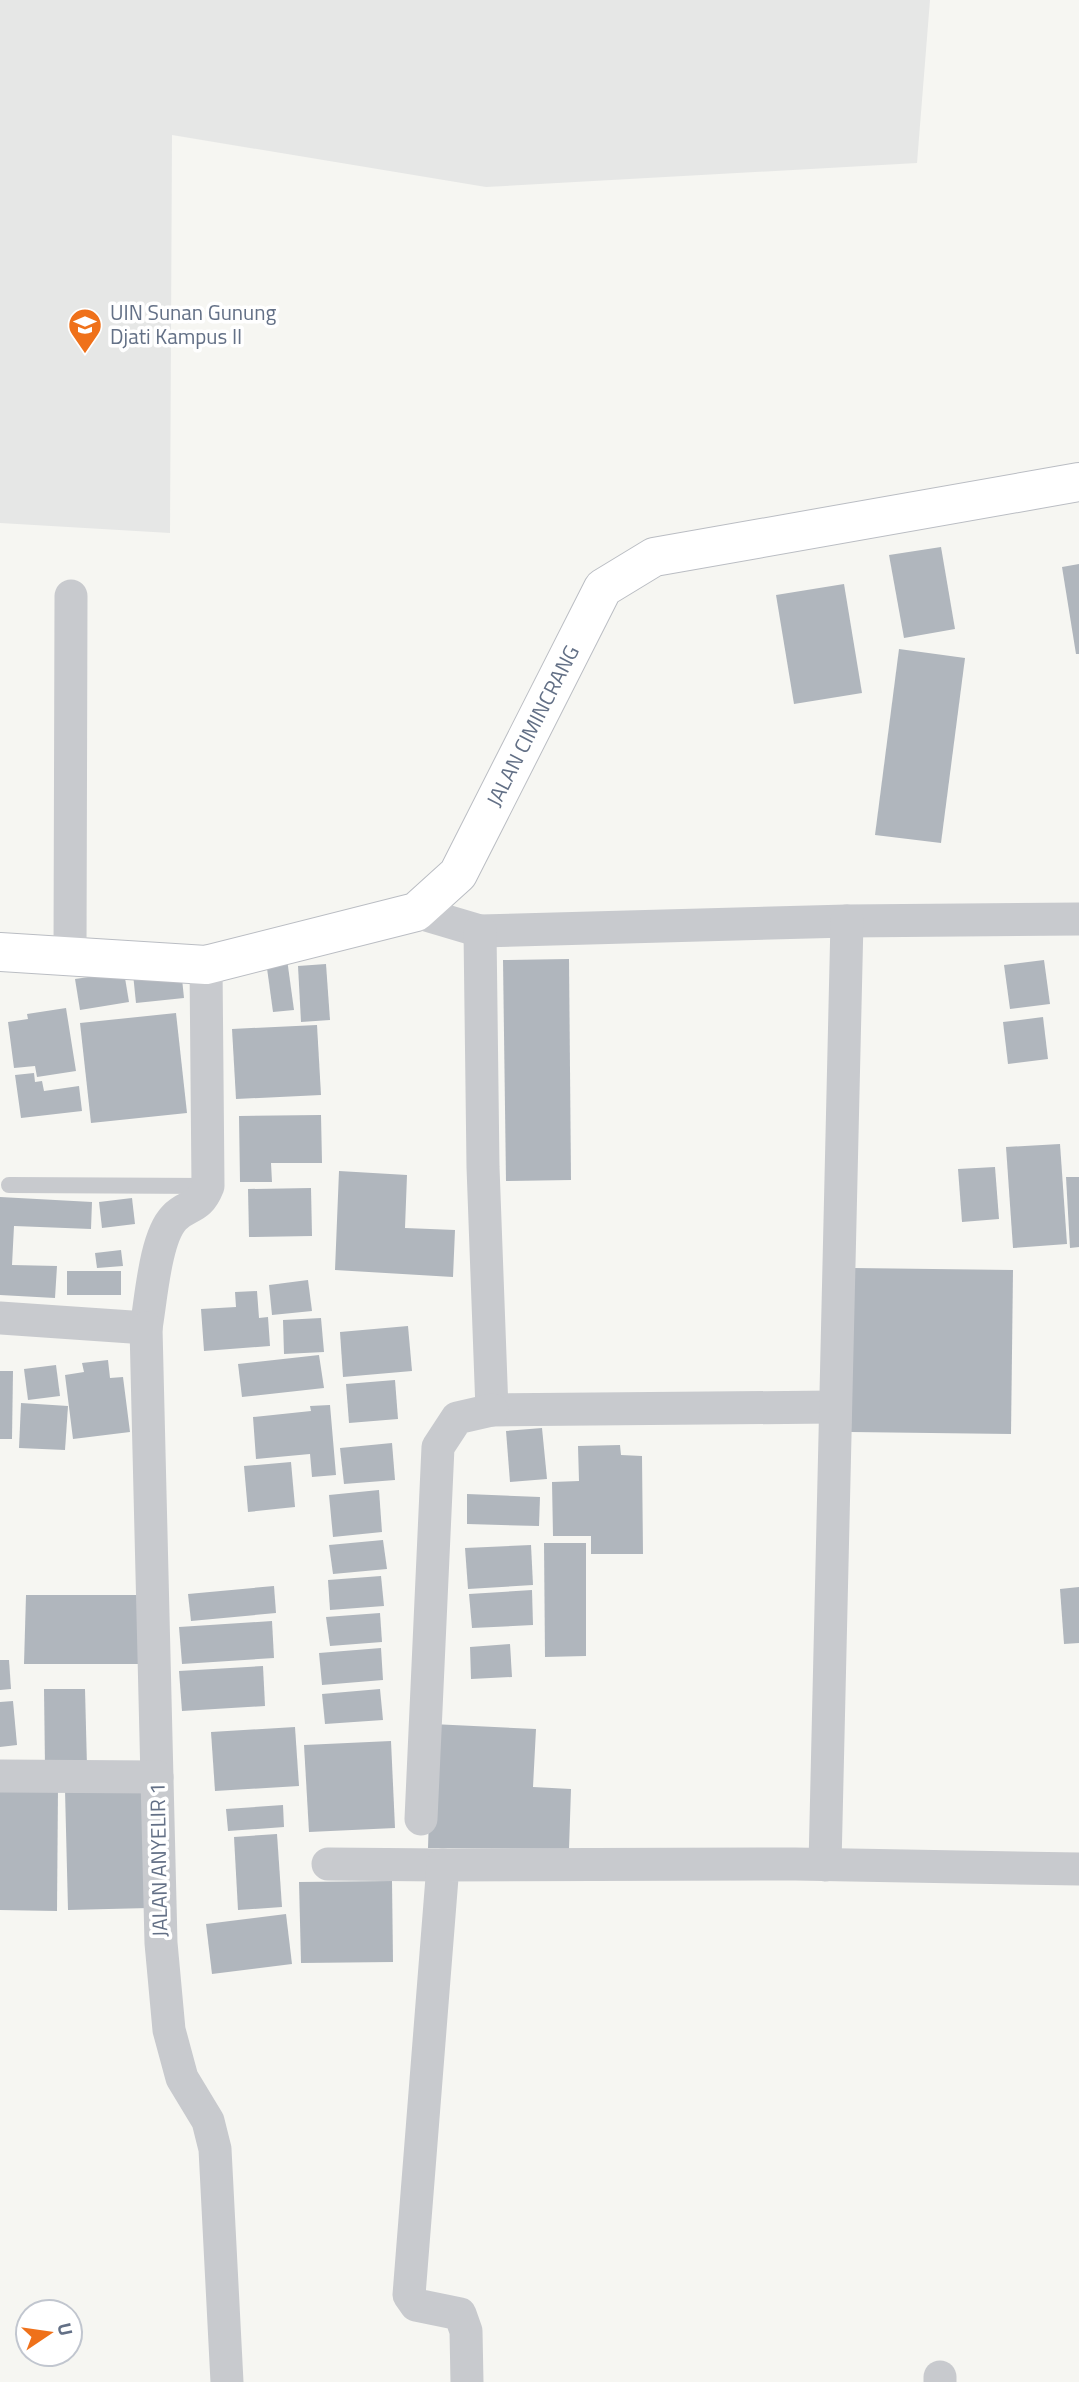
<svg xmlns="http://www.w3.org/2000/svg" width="1079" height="2382" font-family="'Titillium Web',sans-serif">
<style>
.built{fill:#e6e7e6}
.building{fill:#b0b6bd}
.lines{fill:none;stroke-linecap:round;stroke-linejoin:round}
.secondary-casing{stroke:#babdc3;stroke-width:40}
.lane{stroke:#c8cace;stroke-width:16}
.street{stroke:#c8cace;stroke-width:33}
.secondary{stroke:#fff;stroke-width:38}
.labels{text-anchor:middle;stroke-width:7;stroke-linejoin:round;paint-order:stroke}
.poi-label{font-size:21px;fill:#637086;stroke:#fff;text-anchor:start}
.street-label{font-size:21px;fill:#637086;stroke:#fff}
</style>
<rect width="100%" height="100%" fill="#f6f6f2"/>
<path class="built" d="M0 0H930L917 163 486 187 172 135 170 533 0 523Z"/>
<g class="building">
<path d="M941 547 955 629 904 638 889 555Z"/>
<path d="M1079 564V654H1076L1062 567Z"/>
<path d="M844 584 862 693 794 704 776 595Z"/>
<path d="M899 649 965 658 941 843 875 835Z"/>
<path d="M287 959 294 1010 273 1012 266 961Z"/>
<path d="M569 959 571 1180 506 1181 503 960Z"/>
<path d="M1044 960 1050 1004 1010 1009 1004 965Z"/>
<path d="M326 964 330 1020 301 1022 298 966Z"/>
<path d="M181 969 184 998 136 1003 133 974Z"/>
<path d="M124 972 129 1002 80 1010 75 979Z"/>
<path d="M66 1008 76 1071 37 1077 35 1066 14 1068 8 1022 28 1019 27 1014Z"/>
<path d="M176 1013 187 1113 91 1123 80 1023Z"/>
<path d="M1043 1017 1048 1059 1008 1064 1003 1022Z"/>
<path d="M317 1025 321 1095 236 1099 232 1029Z"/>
<path d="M34 1073 35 1082 42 1081 44 1091 79 1086 82 1111 21 1118 15 1075Z"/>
<path d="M321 1115 322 1163H271L272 1182H240L239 1116Z"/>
<path d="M1060 1144 1067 1244 1013 1248 1006 1147Z"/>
<path d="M995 1167 999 1219 962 1222 958 1169Z"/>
<path d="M339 1171 407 1175 405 1228 455 1230 453 1277 335 1270Z"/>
<path d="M1066 1177H1079V1247L1070 1248Z"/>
<path d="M311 1188 312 1236 249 1237 248 1189Z"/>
<path d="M0 1197 92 1202 91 1229 14 1226 12 1265 57 1266 55 1298 0 1295Z"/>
<path d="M132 1198 135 1224 102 1228 99 1202Z"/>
<path d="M121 1250 123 1266 97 1268 95 1253Z"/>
<path d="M853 1268 1013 1270 1011 1434 851 1432Z"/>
<rect x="67" y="1271" width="54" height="24"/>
<path d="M308 1280 312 1311 272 1315 269 1285Z"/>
<path d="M257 1291 259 1318 268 1317 270 1346 204 1351 201 1309 236 1307 235 1292Z"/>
<path d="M321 1318 324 1352 284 1354 283 1320Z"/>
<path d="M408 1326 412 1371 343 1377 340 1332Z"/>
<path d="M319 1355 324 1388 242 1397 238 1364Z"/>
<path d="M108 1360 110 1378 123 1377 130 1432 73 1439 65 1375 84 1372 82 1363Z"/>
<path d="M56 1365 60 1396 28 1400 24 1369Z"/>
<path d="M0 1371H13L12 1439H0Z"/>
<path d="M395 1380 398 1419 349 1423 346 1384Z"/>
<path d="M21 1403 68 1406 65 1450 19 1448Z"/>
<path d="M330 1405 336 1475 312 1477 310 1454 256 1459 253 1417 311 1411 310 1406Z"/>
<path d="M542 1428 547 1479 510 1482 506 1431Z"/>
<path d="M392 1443 395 1480 344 1484 340 1448Z"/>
<path d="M620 1445 621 1455 642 1456 643 1554H591V1536H553L552 1482 579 1481 578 1446Z"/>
<path d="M291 1462 295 1507 248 1512 244 1466Z"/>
<path d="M379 1490 382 1532 333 1537 329 1495Z"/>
<path d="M467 1494 540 1497 539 1526 467 1524Z"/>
<path d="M383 1540 387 1569 333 1574 329 1545Z"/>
<path d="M544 1543H586V1656L545 1657Z"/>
<path d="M531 1545 533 1585 468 1589 465 1548Z"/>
<path d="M381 1576 384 1606 330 1610 328 1580Z"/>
<path d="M274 1586 276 1613 191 1621 188 1594Z"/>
<path d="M1079 1587V1643L1064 1644 1060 1589Z"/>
<path d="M532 1590 533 1625 472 1628 469 1594Z"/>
<path d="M26 1595H143V1664H24Z"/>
<path d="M380 1613 382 1642 330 1646 326 1617Z"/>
<path d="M272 1621 274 1658 182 1664 179 1627Z"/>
<path d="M510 1644 512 1677 471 1679 470 1647Z"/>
<path d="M381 1648 383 1680 322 1685 319 1653Z"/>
<path d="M0 1660H9L11 1689 0 1690Z"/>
<path d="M263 1666 265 1706 182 1711 179 1671Z"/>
<path d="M44 1689H85L87 1767H45Z"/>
<path d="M380 1689 383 1720 325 1724 322 1694Z"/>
<path d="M13 1701 17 1745 0 1747V1702Z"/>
<path d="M432 1724 536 1729 533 1787 571 1789 569 1849 428 1848Z"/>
<path d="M295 1727 299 1786 215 1791 211 1732Z"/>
<path d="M391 1741 395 1828 309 1832 304 1745Z"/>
<path d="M0 1787H58L57 1911 0 1910Z"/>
<path d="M147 1788 149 1908 68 1910 65 1790Z"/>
<path d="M283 1805 284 1827 228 1831 226 1809Z"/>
<path d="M277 1834 282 1907 238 1910 234 1837Z"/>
<path d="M392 1881 393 1962 301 1963 299 1882Z"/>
<path d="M286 1914 292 1964 212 1974 206 1924Z"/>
</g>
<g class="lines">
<g class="secondary-casing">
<path id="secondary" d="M0 952 206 965 416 912 458 874 603 588 654 557 1079 482"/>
</g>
<path class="lane" d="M9 1185 208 1186"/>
<g class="street">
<path d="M416 912 480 931 847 921 1079 919"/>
<path d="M480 931 483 1167 492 1410 834 1407"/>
<path d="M70 955 71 596"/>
<path d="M0 1318 146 1328C151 1300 155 1238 174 1218 188 1203 198 1211 208 1186L206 965"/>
<path d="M146 1328 161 1943 169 2030 182 2078 208 2121 215 2149 227 2382"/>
<path d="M0 1776 157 1777"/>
<path d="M421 1819 438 1447 457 1418 492 1410"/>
<path d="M328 1864 443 1865"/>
<path d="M825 1865 847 921"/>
<path d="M940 2377V2382"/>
<path d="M467 2382 466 2331 460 2314 416 2305 409 2295 443 1865 795 1864 1079 1869"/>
</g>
<use href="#secondary" class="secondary"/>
</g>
<defs>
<g id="university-pin" transform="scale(1.75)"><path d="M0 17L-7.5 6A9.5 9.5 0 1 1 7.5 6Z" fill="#ef711a" stroke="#fff"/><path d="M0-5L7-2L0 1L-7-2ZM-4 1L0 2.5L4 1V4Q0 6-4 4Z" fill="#fff"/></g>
</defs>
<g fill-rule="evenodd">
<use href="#university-pin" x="85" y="325"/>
</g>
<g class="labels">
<g class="poi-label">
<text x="110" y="320">UIN Sunan Gunung<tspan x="110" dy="24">Djati Kampus II</tspan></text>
</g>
<g class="street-label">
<text transform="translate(533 726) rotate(-63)" y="7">JALAN CIMINCRANG</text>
<text transform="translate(159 1860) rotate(-91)" y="7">JALAN ANYELIR 1</text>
</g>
</g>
<g transform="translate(49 2333) rotate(77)"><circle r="33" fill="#ffffff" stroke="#c1c6cf" stroke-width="2"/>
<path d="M0-5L12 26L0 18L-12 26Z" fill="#ef711a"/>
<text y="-10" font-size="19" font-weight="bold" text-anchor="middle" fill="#637086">U</text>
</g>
</svg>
